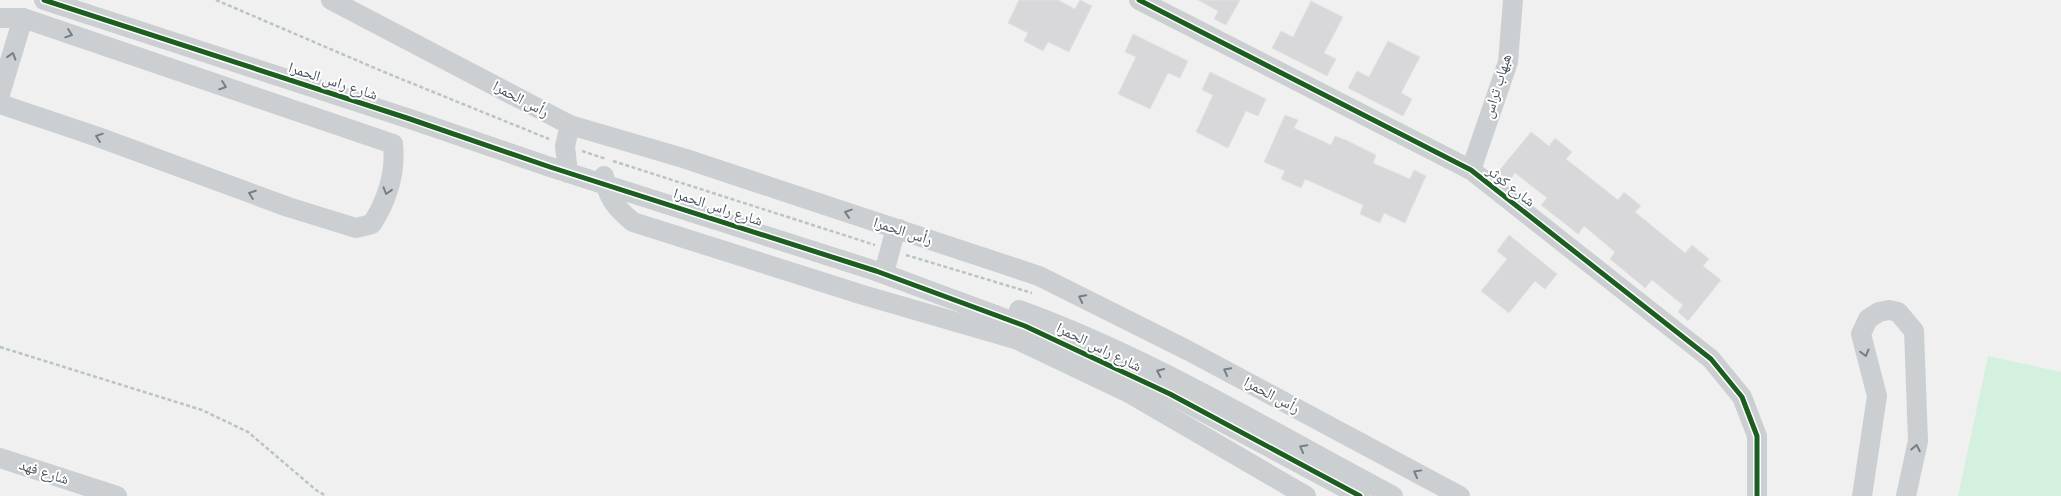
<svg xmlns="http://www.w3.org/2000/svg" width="2061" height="496" font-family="Overpass,'Noto Naskh Arabic',sans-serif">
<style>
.green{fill:#d4f1e0}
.building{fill:#d8d8da;stroke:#e2e2e3}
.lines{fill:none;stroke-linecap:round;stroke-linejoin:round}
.path{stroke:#b8c6c2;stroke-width:2.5;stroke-dasharray:4 2.5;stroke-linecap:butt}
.minor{stroke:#cccfd1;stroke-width:20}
.cycleway-casing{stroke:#fff;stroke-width:8}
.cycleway{stroke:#1b5e20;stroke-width:5}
.oneway{stroke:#757e86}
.labels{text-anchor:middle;stroke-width:4;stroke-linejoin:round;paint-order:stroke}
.street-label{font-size:15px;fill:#46525e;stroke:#fff}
</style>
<rect width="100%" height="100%" fill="#f1f0f0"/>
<path class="green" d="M1988 356 2061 372V496H1958Z"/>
<g class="building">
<path d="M1019 0H1058L1075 9 1080 0 1092 6 1069 52 1048 42 1043 51 1024 41 1028 33 1008 23Z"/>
<path d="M1198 0H1240L1226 25 1214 19 1218 11Z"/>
<path d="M1311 1 1343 17 1324 53 1336 59 1327 76 1272 48 1281 31 1293 37Z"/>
<path d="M1133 34 1188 61 1180 78 1168 73 1150 109 1118 94 1136 57 1125 52Z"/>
<path d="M1388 41 1420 57 1401 93 1412 99 1403 116 1348 88 1357 71 1369 77Z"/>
<path d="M1210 72 1266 99 1258 116 1246 111 1228 148 1196 132 1213 95 1202 90Z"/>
<path d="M1285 115 1298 120 1294 128 1331 145 1335 136 1348 141 1376 155 1373 163 1410 179 1414 170 1426 176 1405 223 1384 213 1380 223 1360 214 1363 205 1305 179 1301 188 1281 179 1285 171 1264 162Z"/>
<path d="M1531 132 1549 146 1555 138 1572 152 1566 159 1618 200 1624 192 1641 206 1635 212 1685 253 1692 245 1709 259 1703 266 1721 280 1688 321 1678 312 1683 305 1652 280 1645 288 1610 259 1615 252 1584 226 1578 234 1541 205 1547 198 1515 173 1509 181 1498 172Z"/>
<path d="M1509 235 1557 274 1545 289 1535 281 1509 313 1481 291 1507 259 1497 251Z"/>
</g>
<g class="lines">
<g class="path">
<path d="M216 0 384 72 549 139"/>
<path d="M582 151 606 159"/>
<path d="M613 161 875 245"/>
<path d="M906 255 1032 293"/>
<path d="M0 347 202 410 248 432 316 490 326 496"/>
</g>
<g class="minor">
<path d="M44 0 410 119 550 167 876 271 1025 326 1170 394 1360 496"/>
<path d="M331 0 570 125 683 158 1039 276 1189 351 1460 496"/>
<path d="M1139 0 1471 170 1711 359 1742 397 1757 436V496"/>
<path d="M0 18H23L393 144"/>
<path d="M0 94 23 18"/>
<path d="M0 104 98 137 288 207 356 228 372 224C387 200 396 172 393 144"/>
<path d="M1471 170 1508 62 1513 0"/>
<path d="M568 173 565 146 570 125"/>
<path d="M604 176C607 198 617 209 633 222L863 295 1018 340 1131 394 1306 496"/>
<path d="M884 273 893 239 899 229"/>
<path d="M1019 310C1149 357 1270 431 1393 496"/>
<path d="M0 458 117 496"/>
<path d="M1862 496 1877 396 1861 334 1868 319 1879 312 1889 310 1898 312 1914 331 1918 441 1906 496"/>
</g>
<g class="cycleway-casing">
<g id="cycleway">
<path d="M44 0 410 119 550 167 876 271 1025 326 1170 394 1360 496"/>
<path d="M1139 0 1471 170 1711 359 1742 397 1757 436V496"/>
</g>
</g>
<use href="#cycleway" class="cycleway"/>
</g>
<defs><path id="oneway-chevron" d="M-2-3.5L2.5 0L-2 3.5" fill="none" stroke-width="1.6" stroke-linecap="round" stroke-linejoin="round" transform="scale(1.25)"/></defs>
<g class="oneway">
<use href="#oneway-chevron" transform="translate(69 34) rotate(19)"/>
<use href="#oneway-chevron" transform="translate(12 56) rotate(-73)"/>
<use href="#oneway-chevron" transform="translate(223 86) rotate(19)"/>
<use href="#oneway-chevron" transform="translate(99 137) rotate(-161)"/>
<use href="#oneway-chevron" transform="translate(387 191) rotate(107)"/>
<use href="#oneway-chevron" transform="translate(252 194) rotate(-160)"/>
<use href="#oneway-chevron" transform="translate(848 213) rotate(-162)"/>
<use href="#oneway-chevron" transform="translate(1082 298) rotate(-153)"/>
<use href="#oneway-chevron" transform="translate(1865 353) rotate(75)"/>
<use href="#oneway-chevron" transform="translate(1227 371) rotate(-152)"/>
<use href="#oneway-chevron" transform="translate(1160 372) rotate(-155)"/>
<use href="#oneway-chevron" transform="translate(1303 448) rotate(-152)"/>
<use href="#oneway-chevron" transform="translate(1916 448) rotate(-79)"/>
<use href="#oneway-chevron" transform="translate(1417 473) rotate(-151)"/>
</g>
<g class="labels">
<g class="street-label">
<text transform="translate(333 81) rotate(18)" y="5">شارع راس الحمرا</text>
<text transform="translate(1497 86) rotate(-73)" y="5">هبهاب تراس</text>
<text transform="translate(521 99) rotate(28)" y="5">رأس الحمرا</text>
<text transform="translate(1511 186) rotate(38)" y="5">شارع كوثر</text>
<text transform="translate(718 207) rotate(18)" y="5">شارع راس الحمرا</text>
<text transform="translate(903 231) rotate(18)" y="5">رأس الحمرا</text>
<text transform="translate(1099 347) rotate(26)" y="5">شارع راس الحمرا</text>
<text transform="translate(1272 395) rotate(28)" y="5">رأس الحمرا</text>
<text transform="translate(44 472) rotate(18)" y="5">شارع فهد</text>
</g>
</g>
</svg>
